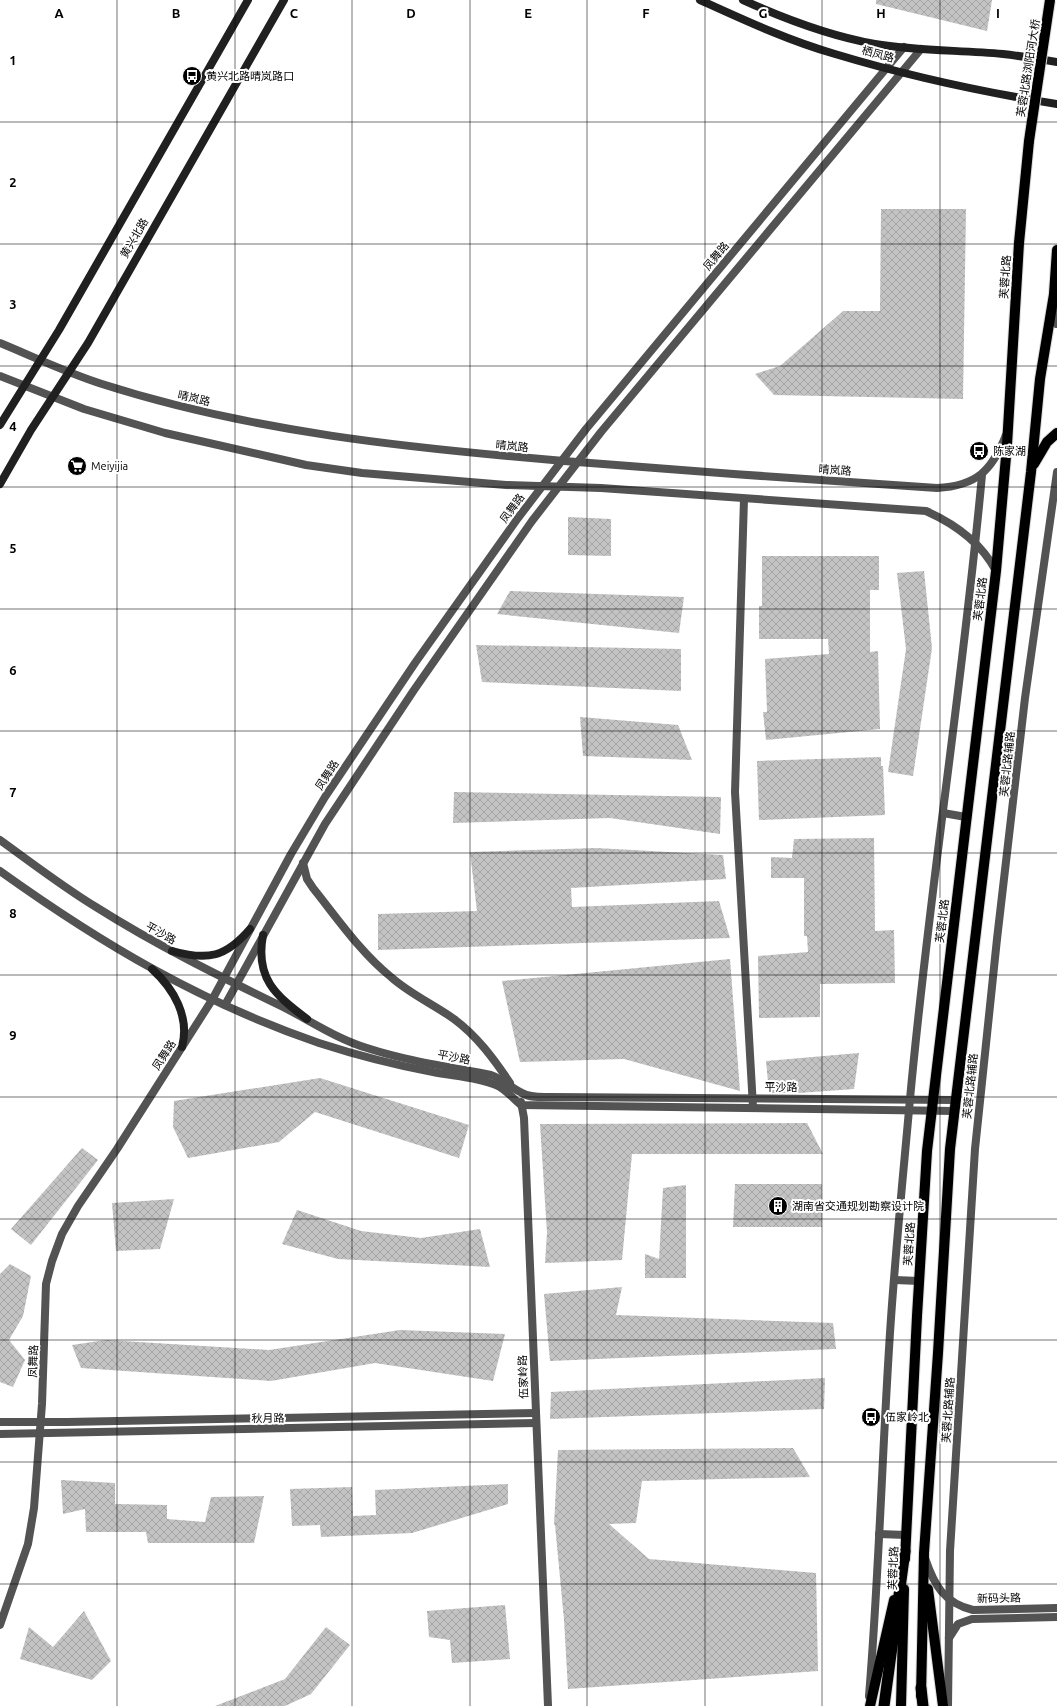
<svg xmlns="http://www.w3.org/2000/svg" width="1057" height="1706" font-family="Ubuntu,'Noto Sans SC',sans-serif">
<style>
.building{fill:url(#building-cross-hatch)}
.lines{fill:none;stroke-linecap:round;stroke-linejoin:round}
.primary-casing{stroke:#dbdbdb;stroke-width:12}
.trunk-casing{stroke:#dbdbdb;stroke-width:13}
.minor{stroke:#535353;stroke-width:8}
.tertiary{stroke:#535353;stroke-width:8}
.secondary{stroke:#202020;stroke-width:8}
.primary{stroke:#000;stroke-width:10}
.trunk{stroke:#000;stroke-width:11}
.primary-bridge-casing{stroke:#dbdbdb;stroke-width:12;stroke-linecap:butt}
.primary-bridge{stroke:#000;stroke-width:10}
.grid{fill:none;stroke:#000;stroke-width:1;stroke-opacity:0.55}
.labels{text-anchor:middle;stroke-width:4;stroke-linejoin:round;paint-order:stroke}
.street-label{font-size:11px;fill:#000;stroke:#fff}
.poi-label{font-size:11px;fill:#000;stroke:#fff;text-anchor:start}
.grid-label{font-size:13px;text-anchor:middle;font-weight:bold;fill:#000;stroke:#fff;stroke-width:4;stroke-linejoin:round;paint-order:stroke}
</style>
<defs>
<pattern id="building-cross-hatch" width="8" height="8" patternUnits="userSpaceOnUse"><rect width="8" height="8" fill="#c3c3c3"/><path d="M0 0l8 8M0 8l8-8" fill="none" stroke="#a6a6a6"/></pattern>
</defs>
<rect width="100%" height="100%" fill="#fff"/>
<g class="building">
<path d="M876 0H992L987 31 876 4Z"/>
<path d="M881 209H966L963 399 774 395 755 374 780 366 843 311H880Z"/>
<path d="M568 517 611 519V556L568 555Z"/>
<path d="M762 556H879V590H870V652L878 651 880 729 766 740 763 712H767L765 659 829 654 828 639H759V606H762Z"/>
<path d="M924 571 932 648 913 776 888 772 906 649 897 573Z"/>
<path d="M510 591 684 597 679 633 497 614Z"/>
<path d="M476 645 681 649V691L482 682Z"/>
<path d="M580 717 678 725 692 760 583 756Z"/>
<path d="M881 757V766H883L885 815 759 820 757 761Z"/>
<path d="M454 792 721 797 720 834 610 818 453 823Z"/>
<path d="M874 838 875 931 894 930 895 983 820 984V1017L759 1018 758 956 808 952 807 936H804V878H771V857L792 858 794 839Z"/>
<path d="M596 848 723 855 726 879 571 888 572 907 719 901 730 938 378 950V914L477 911 470 852Z"/>
<path d="M730 959 740 1091 624 1059 520 1062 502 981Z"/>
<path d="M859 1053 854 1089 799 1093H769L766 1061Z"/>
<path d="M320 1078 469 1125 459 1158 315 1112 279 1142 188 1158 173 1127 174 1101Z"/>
<path d="M807 1123 823 1154H632L622 1260 545 1263 547 1233 540 1124Z"/>
<path d="M82 1148 98 1160 31 1245 11 1229Z"/>
<path d="M735 1184H822V1227H733Z"/>
<path d="M686 1185V1278H645V1254L659 1259 663 1188Z"/>
<path d="M174 1199 160 1249 116 1251 112 1203Z"/>
<path d="M297 1210 361 1231 421 1238 480 1229 490 1267 338 1259 282 1244Z"/>
<path d="M10 1264 31 1276 23 1316 9 1340 25 1360 13 1387 0 1382V1274Z"/>
<path d="M622 1287 616 1315 833 1323 836 1349 550 1361 544 1294Z"/>
<path d="M400 1330 505 1334 493 1381 375 1363 271 1381 81 1368 72 1345 106 1340 269 1350Z"/>
<path d="M825 1378 824 1409 550 1419 551 1392Z"/>
<path d="M793 1448 810 1477 642 1481 636 1523 609 1524 649 1559 816 1573 818 1671 568 1689 564 1620 555 1525H554L558 1450Z"/>
<path d="M61 1480 115 1483V1504L167 1505V1519L205 1522 211 1497 264 1496 254 1543H148L146 1532H86L85 1509 63 1514Z"/>
<path d="M508 1484V1504L412 1533 321 1537 320 1525 292 1526 290 1489 352 1487 353 1516 376 1515 375 1490Z"/>
<path d="M505 1605 510 1659 452 1663 450 1640 429 1637 427 1611Z"/>
<path d="M84 1611 111 1661 92 1680 20 1659 29 1627 53 1647Z"/>
<path d="M326 1627 350 1645 311 1694 285 1706H215L285 1679Z"/>
</g>
<g class="lines">
<g class="primary-casing">
<g id="primary">
<path d="M1034 464 1047 442 1057 433"/>
<path d="M905 1559 917 1316 927 1151 996 571 1007 445 1019 243 1029 141"/>
<path d="M928 1589 943 1706"/>
<path d="M921 1696 924 1553 938 1353 950 1149 1031 472 1040 379 1054 294 1057 250"/>
<path d="M870 1706 894 1600"/>
<path d="M901 1706 904 1589"/>
</g>
</g>
<g class="trunk-casing">
<g id="trunk">
<path d="M921 1688 923 1706"/>
<path d="M884 1706 905 1551"/>
</g>
</g>
<path class="minor" d="M744 499 735 792 753 1107"/>
<g class="tertiary">
<path d="M1055 303 1057 324"/>
<path d="M0 343C34 357 67 373 102 384 252 432 408 448 564 461 688 471 813 480 937 488 976 486 992 471 1006 435"/>
<path d="M0 376 84 409 165 433 306 465 362 473 506 485 601 488 926 511C955 524 981 542 996 571"/>
<path d="M943 813 966 817"/>
<path d="M0 840C32 863 63 887 96 907 156 945 219 976 283 1007 311 1021 337 1039 367 1048 407 1061 449 1067 491 1075 503 1079 511 1088 522 1093 530 1098 542 1097 551 1097L956 1100"/>
<path d="M303 863 307 879 313 888C337 918 361 953 391 977 410 994 433 1004 454 1019 477 1036 494 1059 510 1083"/>
<path d="M0 871C102 944 200 1002 319 1043 356 1055 395 1065 433 1072 453 1076 477 1077 496 1085 506 1089 513 1099 521 1105L954 1111"/>
<path d="M225 1005 325 824 414 690 532 521 601 432 921 49"/>
<path d="M521 1102 524 1118 548 1706"/>
<path d="M895 1280 919 1281"/>
<path d="M0 1422H67L536 1413"/>
<path d="M0 1434 536 1423"/>
<path d="M879 1534 906 1535"/>
<path d="M925 1558C934 1585 944 1603 973 1610L1057 1608"/>
<path d="M0 1625 28 1544 34 1508 42 1404 46 1284 52 1261 62 1234 78 1206 117 1149 212 1000 291 854 325 797 415 663 518 518 586 429 904 47"/>
<path d="M949 1638 958 1624 972 1619 1057 1617"/>
<path d="M869 1696C879 1575 882 1454 890 1333 895 1255 903 1177 910 1099 929 891 963 683 982 475"/>
<path d="M948 1706 950 1551 975 1149 997 939 1025 698 1057 472"/>
</g>
<g class="secondary">
<path d="M700 0C744 20 789 41 835 54 908 76 982 92 1057 104"/>
<path d="M743 0C785 19 830 36 875 44 917 51 960 50 1003 54 1021 56 1039 59 1057 62"/>
<path d="M0 425 59 330 248 0"/>
<path d="M0 484 31 430 88 343 284 0"/>
<path d="M263 935C255 978 275 995 307 1019"/>
<path d="M172 951C208 961 226 957 250 929"/>
<path d="M152 969C174 989 190 1017 182 1047"/>
</g>
<use href="#primary" class="primary"/>
<use href="#trunk" class="trunk"/>
<g class="primary-bridge-casing">
<path id="primary-bridge" d="M1029 141 1050 0"/>
</g>
<use href="#primary-bridge" class="primary-bridge"/>
</g>
<path class="grid" d="M117 0V1706M235 0V1706M352 0V1706M470 0V1706M587 0V1706M705 0V1706M822 0V1706M940 0V1706M0 122H1057M0 244H1057M0 366H1057M0 487H1057M0 609H1057M0 731H1057M0 853H1057M0 975H1057M0 1097H1057M0 1219H1057M0 1340H1057M0 1462H1057M0 1584H1057"/>
<defs>
<g id="bus-disc" transform="scale(1)"><circle r="9.5" fill="#000" stroke="#fff"/><path d="M-5-6H5V4H4V6H2V4H-2V6H-4V4H-5ZM-3.5-4V0h7V-4ZM-3.5 1.2v1.5H-2V1.2ZM2 1.2v1.5H3.5V1.2Z" fill="#fff"/></g>
<g id="supermarket-disc" transform="scale(1)"><circle r="9.5" fill="#000" stroke="#fff"/><path d="M-6-5.5h2.5l.6 2H6L4.5 2H-2.5L-4.4-4H-6ZM-1.5 3.2a1.3 1.3 0 1 0 .1 0ZM3 3.2a1.3 1.3 0 1 0 .1 0Z" fill="#fff"/></g>
<g id="building-disc" transform="scale(1)"><circle r="9.5" fill="#000" stroke="#fff"/><path d="M-4-6H4V6H1V3H-1V6H-4ZM-2.5-4.3h1.7v1.8h-1.7ZM.8-4.3h1.7v1.8H.8ZM-2.5-1h1.7V.8h-1.7ZM.8-1h1.7V.8H.8Z" fill="#fff"/></g>
</defs>
<g fill-rule="evenodd">
<use href="#bus-disc" x="192" y="76"/>
<use href="#bus-disc" x="979" y="451"/>
<use href="#supermarket-disc" x="77" y="466"/>
<use href="#building-disc" x="778" y="1206"/>
<use href="#bus-disc" x="871" y="1417"/>
</g>
<g class="labels">
<g class="street-label">
<text transform="translate(878 54) rotate(15)" y="4">栖凤路</text>
<text transform="translate(1028 68) rotate(-81)" y="4">芙蓉北路浏阳河大桥</text>
<text transform="translate(134 238) rotate(-60)" y="4">黄兴北路</text>
<text transform="translate(716 256) rotate(-50)" y="4">凤舞路</text>
<text transform="translate(1005 277) rotate(-86)" y="4">芙蓉北路</text>
<text transform="translate(194 398) rotate(13)" y="4">晴岚路</text>
<text transform="translate(512 446) rotate(5)" y="4">晴岚路</text>
<text transform="translate(835 470) rotate(4)" y="4">晴岚路</text>
<text transform="translate(512 508) rotate(-54)" y="4">凤舞路</text>
<text transform="translate(980 599) rotate(-83)" y="4">芙蓉北路</text>
<text transform="translate(1007 764) rotate(-84)" y="4">芙蓉北路辅路</text>
<text transform="translate(327 775) rotate(-57)" y="4">凤舞路</text>
<text transform="translate(942 921) rotate(-83)" y="4">芙蓉北路</text>
<text transform="translate(161 933) rotate(29)" y="4">平沙路</text>
<text transform="translate(164 1055) rotate(-57)" y="4">凤舞路</text>
<text transform="translate(454 1057) rotate(11)" y="4">平沙路</text>
<text transform="translate(970 1086) rotate(-84)" y="4">芙蓉北路辅路</text>
<text x="781" y="1091">平沙路</text>
<text transform="translate(909 1244) rotate(-86)" y="4">芙蓉北路</text>
<text transform="translate(33 1361) rotate(-88)" y="4">凤舞路</text>
<text transform="translate(523 1377) rotate(-92)" y="4">伍家岭路</text>
<text transform="translate(948 1410) rotate(-86)" y="4">芙蓉北路辅路</text>
<text transform="translate(268 1418) rotate(-1)" y="4">秋月路</text>
<text transform="translate(893 1568) rotate(-88)" y="4">芙蓉北路</text>
<text transform="translate(999 1598) rotate(-1)" y="4">新码头路</text>
</g>
<g class="poi-label">
<text x="206" y="80">黄兴北路晴岚路口</text>
<text x="993" y="455">陈家湖</text>
<text x="91" y="470">Meiyijia</text>
<text x="792" y="1210">湖南省交通规划勘察设计院</text>
<text x="885" y="1421">伍家岭北</text>
</g>
</g>
<g class="grid-label">
<text x="59" y="18">A</text>
<text x="176" y="18">B</text>
<text x="294" y="18">C</text>
<text x="411" y="18">D</text>
<text x="528" y="18">E</text>
<text x="646" y="18">F</text>
<text x="763" y="18">G</text>
<text x="881" y="18">H</text>
<text x="998" y="18">I</text>
<text x="13" y="65">1</text>
<text x="13" y="187">2</text>
<text x="13" y="309">3</text>
<text x="13" y="431">4</text>
<text x="13" y="553">5</text>
<text x="13" y="675">6</text>
<text x="13" y="797">7</text>
<text x="13" y="918">8</text>
<text x="13" y="1040">9</text>
</g>
</svg>
